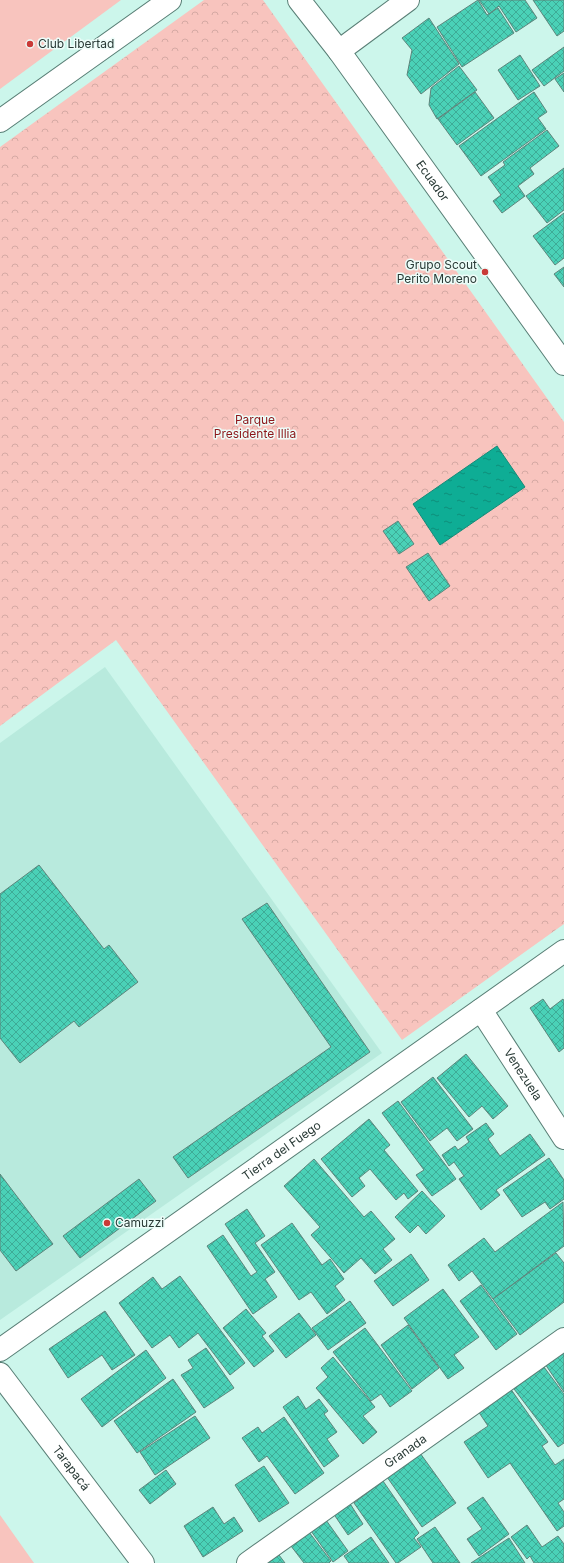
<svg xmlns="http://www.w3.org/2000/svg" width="564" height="1563" font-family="Inter,sans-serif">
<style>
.built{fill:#b8eadd}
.green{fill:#f8c4be}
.park{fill:url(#park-crowns)}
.water{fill:url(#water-ripples);stroke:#168a78}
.building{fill:url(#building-cross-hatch);stroke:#5d847b}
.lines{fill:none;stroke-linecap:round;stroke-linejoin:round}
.street-casing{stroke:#597f76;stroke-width:24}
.street{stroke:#fff;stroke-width:22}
.poi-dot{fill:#c93a37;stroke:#edfdf9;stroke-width:1.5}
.labels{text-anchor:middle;stroke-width:3;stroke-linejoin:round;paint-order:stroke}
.poi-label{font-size:12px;fill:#293a36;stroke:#edfdf9;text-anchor:start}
.street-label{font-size:12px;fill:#293a36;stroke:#edfdf9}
.park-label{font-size:12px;fill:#8d171a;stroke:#edfdf9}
</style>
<defs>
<pattern id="park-crowns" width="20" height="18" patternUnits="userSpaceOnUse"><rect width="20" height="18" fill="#f8c4be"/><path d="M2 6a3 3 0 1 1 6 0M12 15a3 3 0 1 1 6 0" fill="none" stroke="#d5a9a4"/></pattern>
<pattern id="water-ripples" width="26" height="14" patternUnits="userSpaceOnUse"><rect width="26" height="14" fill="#0ead95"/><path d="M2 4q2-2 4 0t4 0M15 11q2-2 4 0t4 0" fill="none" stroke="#0e8e7a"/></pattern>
<pattern id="building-cross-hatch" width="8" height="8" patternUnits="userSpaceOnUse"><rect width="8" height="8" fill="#4ad1b7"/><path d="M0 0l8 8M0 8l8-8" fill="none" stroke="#3eab96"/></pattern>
</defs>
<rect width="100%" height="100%" fill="#ccf6eb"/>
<path class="built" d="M105 667 382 1053 0 1320V743Z"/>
<g class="green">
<path d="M0 0H121L0 89Z"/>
<path d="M0 1515 34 1563H0Z"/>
</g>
<path class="park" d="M204 0H263L564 422V924L402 1040 116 640 0 726V147Z"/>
<path class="water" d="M497 446 525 487 440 545 413 504Z"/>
<g class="building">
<path d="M478 0 487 15 498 8 514 33 462 67 437 27Z"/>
<path d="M479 0H525L537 18 516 32 499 6 489 14Z"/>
<path d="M533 0H564V31L557 36Z"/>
<path d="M429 18 459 64 421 94 407 75 412 50 402 38Z"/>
<path d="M564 47V71L544 86 532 70Z"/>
<path d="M520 55 540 86 518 100 498 70Z"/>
<path d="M459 66 477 90 437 119 429 105 431 88Z"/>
<path d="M564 73V92L555 79Z"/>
<path d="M475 92 494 118 457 145 438 119Z"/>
<path d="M534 92 547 112 538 118 546 129 481 176 459 146Z"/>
<path d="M547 130 559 146 530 168 534 174 518 186 525 196 502 213 493 201 501 195 488 177 505 165 503 162Z"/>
<path d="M564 168V210L547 223 526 196Z"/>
<path d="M564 213V258L555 265 533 236Z"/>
<path d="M564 267V287L554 274Z"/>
<path d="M398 521 414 544 399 554 383 531Z"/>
<path d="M428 553 450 586 429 601 406 567Z"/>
<path d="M39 865 104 949 109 945 138 982 79 1027 74 1021 20 1063 0 1038V894Z"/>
<path d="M267 903 370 1052 188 1178 173 1157 331 1047 242 919Z"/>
<path d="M543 999 550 1009 563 999 564 1001V1048L559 1052 530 1008Z"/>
<path d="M466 1054 508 1106 493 1119 482 1106 469 1117 437 1078Z"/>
<path d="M433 1077 473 1129 457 1141 447 1128 430 1141 401 1102Z"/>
<path d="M398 1101 456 1179 432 1196 416 1175 424 1170 382 1113Z"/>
<path d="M369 1119 390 1145 384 1150 418 1191 408 1199 404 1193 396 1200 370 1169 359 1178 365 1186 352 1197 321 1159Z"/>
<path d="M486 1123 494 1134 488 1139 500 1156 530 1134 545 1155 496 1190 500 1195 481 1210 459 1179 464 1176 454 1162 449 1166 442 1155 455 1146 458 1150 469 1142 466 1137Z"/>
<path d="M549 1158 564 1180V1199L550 1209 545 1202 522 1217 503 1190Z"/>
<path d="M314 1159 364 1217 371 1211 395 1239 383 1249 392 1260 375 1274 361 1258 344 1273 311 1235 320 1227 284 1186Z"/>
<path d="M0 1174 53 1244 16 1271 0 1250Z"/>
<path d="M139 1179 156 1201 80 1258 63 1236Z"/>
<path d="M422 1191 445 1216 426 1234 418 1225 410 1233 395 1217Z"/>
<path d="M563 1202 564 1246 493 1299 472 1271 459 1281 448 1265 484 1238 495 1252Z"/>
<path d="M247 1209 265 1236 255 1243 275 1272 265 1279 277 1297 253 1314 207 1246 223 1235 251 1276 257 1272 225 1224Z"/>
<path d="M292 1223 322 1265 330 1259 344 1279 335 1286 345 1300 327 1314 311 1292 299 1300 261 1245Z"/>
<path d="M556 1253 564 1263V1302L520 1335 493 1299Z"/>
<path d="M411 1254 429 1280 393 1306 374 1281Z"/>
<path d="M180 1276 245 1363 230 1375 198 1333 179 1348 170 1335 152 1348 119 1303 153 1277 162 1289Z"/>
<path d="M481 1285 517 1334 496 1350 460 1301Z"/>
<path d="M443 1289 479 1337 454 1355 464 1368 448 1379 404 1318Z"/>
<path d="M350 1301 366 1323 328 1350 312 1328Z"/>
<path d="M246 1309 266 1333 262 1336 274 1351 254 1367 223 1328Z"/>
<path d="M105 1311 135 1355 112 1370 102 1355 68 1378 49 1349Z"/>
<path d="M299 1313 316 1335 286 1358 269 1336Z"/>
<path d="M408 1325 439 1368 412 1389 381 1345Z"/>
<path d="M365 1328 412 1391 390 1407 381 1394 371 1401 333 1352Z"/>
<path d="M564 1347V1392L543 1361Z"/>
<path d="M206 1348 234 1388 204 1408 181 1375 193 1368 188 1360Z"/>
<path d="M146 1350 166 1378 102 1427 81 1399Z"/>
<path d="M333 1357 375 1407 363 1416 377 1432 363 1444 316 1388 328 1377 321 1368Z"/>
<path d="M541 1363 564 1394V1443L558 1447 511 1385Z"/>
<path d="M173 1379 196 1412 137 1453 114 1421Z"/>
<path d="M510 1388 548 1442 542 1446 555 1465 564 1459V1499L558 1503 564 1512V1526L557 1531 510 1463 488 1478 464 1442 488 1426 478 1411Z"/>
<path d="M298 1396 306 1409 319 1399 328 1411 324 1414 337 1432 327 1439 339 1456 324 1467 283 1407Z"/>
<path d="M195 1416 210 1438 155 1475 140 1452Z"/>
<path d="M284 1417 324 1473 295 1494 267 1456 259 1462 242 1438 258 1427 262 1433Z"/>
<path d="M420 1453 456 1503 422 1527 387 1477Z"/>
<path d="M264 1466 289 1503 259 1522 235 1485Z"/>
<path d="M166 1470 176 1484 150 1504 139 1490Z"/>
<path d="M383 1481 419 1533 414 1538 421 1547 398 1563H396L354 1503Z"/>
<path d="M483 1497 509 1534 479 1556 467 1539 482 1529 467 1508Z"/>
<path d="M349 1502 363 1524 348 1535 333 1513Z"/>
<path d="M213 1507 224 1524 234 1517 243 1531 203 1557 184 1526Z"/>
<path d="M326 1520 348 1551 333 1562 311 1531Z"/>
<path d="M527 1525 542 1547 558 1536 564 1544V1563H534L530 1556 527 1559 511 1537Z"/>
<path d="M435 1527 460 1563H433L417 1539Z"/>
<path d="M309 1532 331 1561 329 1563H304L291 1546Z"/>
<path d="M371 1537 389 1563H349L344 1556Z"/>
<path d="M509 1538 525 1563H471Z"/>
<path d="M279 1555 285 1563H267Z"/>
</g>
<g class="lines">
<g class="street-casing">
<g id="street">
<path id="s1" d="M299 0 339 51 564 364"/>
<path d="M339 51 408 0"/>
<path d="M0 121 170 0"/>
<path id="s2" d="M481 1010 564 1138"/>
<path id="s3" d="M0 1350 564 951"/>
<path id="s4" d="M0 1374 143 1563"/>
<path id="s5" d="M248 1563 564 1339"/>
</g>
</g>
<use href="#street" class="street"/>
</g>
<g class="poi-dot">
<circle cx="30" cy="44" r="4"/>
<circle cx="485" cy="272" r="4"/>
<circle cx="107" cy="1223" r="4"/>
</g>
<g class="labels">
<g class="poi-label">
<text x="38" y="48">Club Libertad</text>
<text x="477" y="269" text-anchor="end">Grupo Scout<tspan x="477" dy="14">Perito Moreno</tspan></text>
<text x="115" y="1227">Camuzzi</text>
</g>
<g class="street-label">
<text dy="4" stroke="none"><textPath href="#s1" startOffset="225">Ecuador</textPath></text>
<text dy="4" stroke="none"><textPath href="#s2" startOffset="77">Venezuela</textPath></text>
<text dy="4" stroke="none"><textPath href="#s3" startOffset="345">Tierra del Fuego</textPath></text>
<text dy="4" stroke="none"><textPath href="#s5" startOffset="193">Granada</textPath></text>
<text dy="4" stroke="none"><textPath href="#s4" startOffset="118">Tarapacá</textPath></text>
</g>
<g class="park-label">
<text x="255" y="424">Parque<tspan x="255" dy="14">Presidente Illia</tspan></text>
</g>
</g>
</svg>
